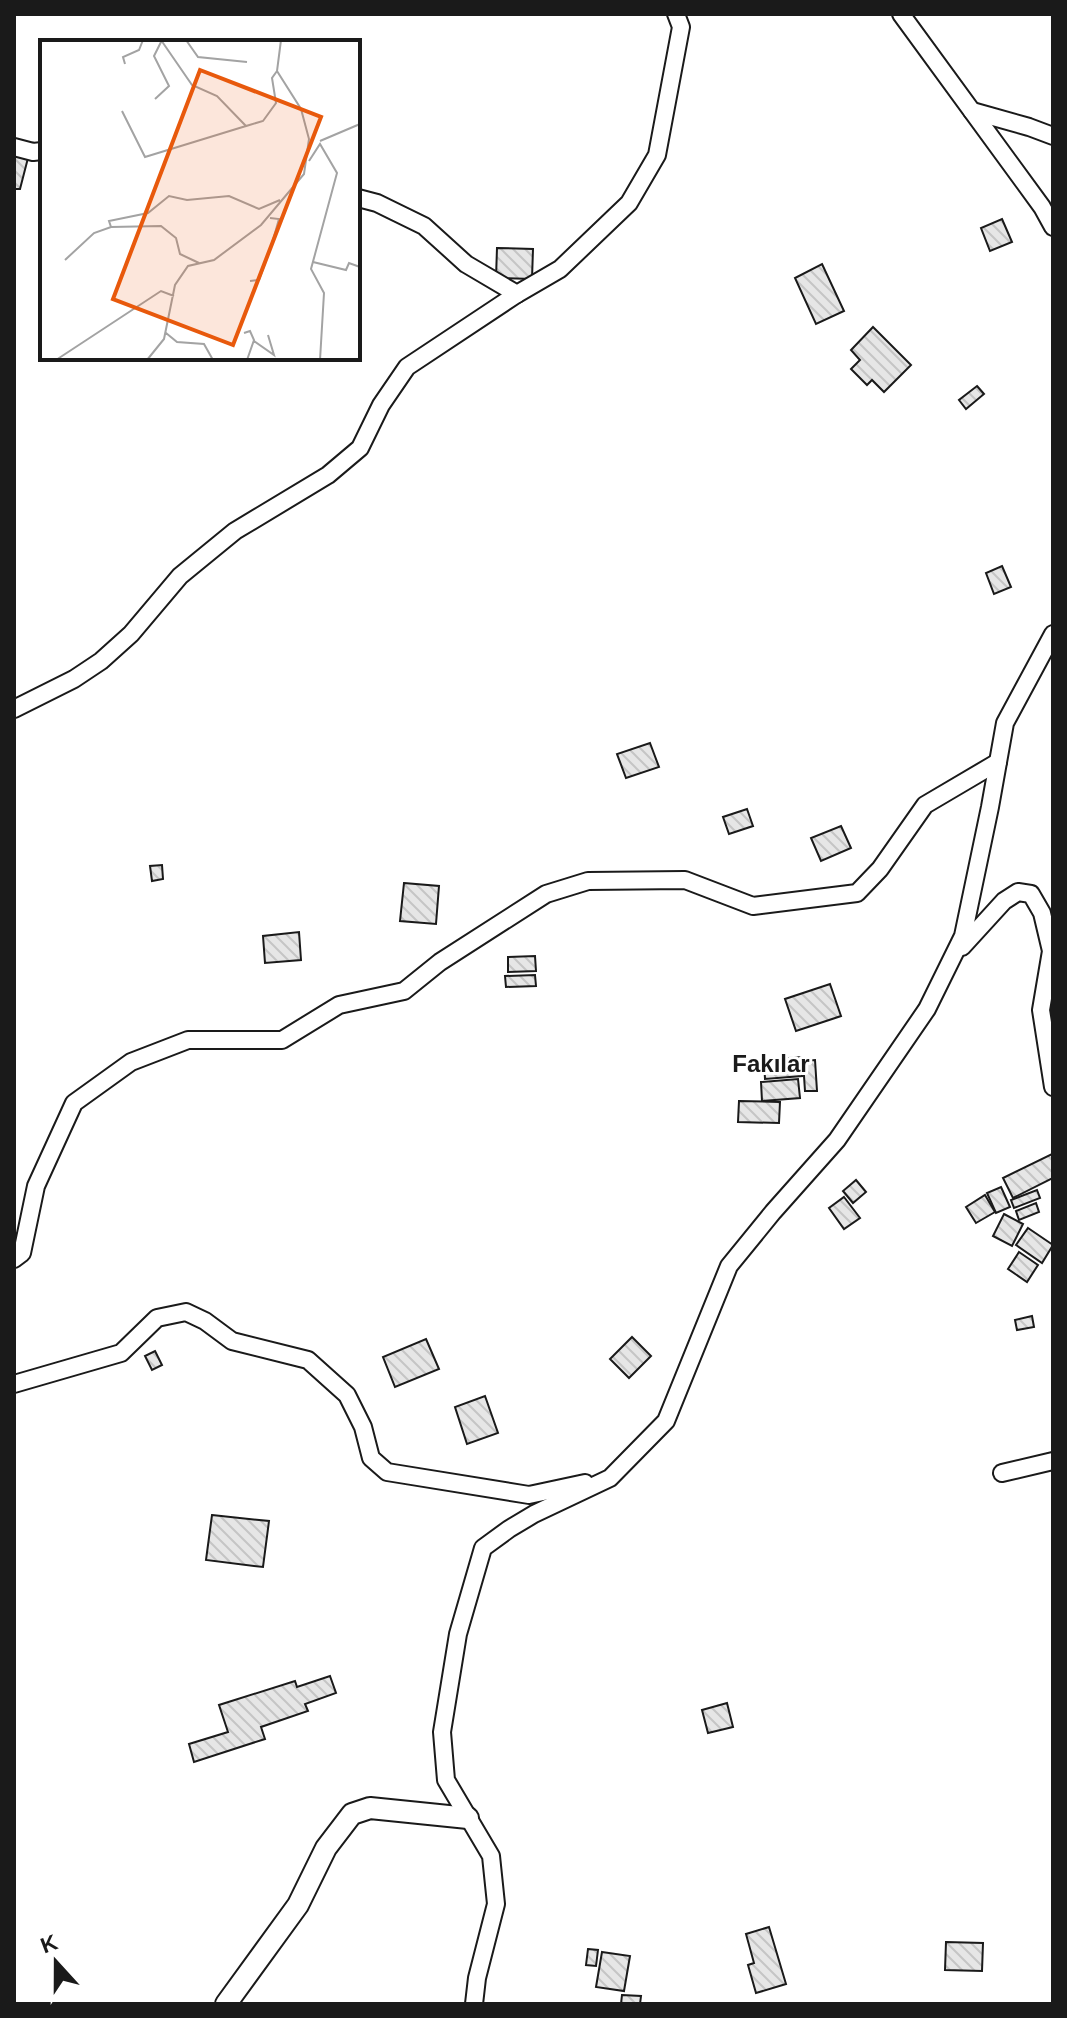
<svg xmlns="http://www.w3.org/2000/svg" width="1067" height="2018" font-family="Helvetica,sans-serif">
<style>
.building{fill:url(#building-back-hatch);stroke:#1a1a1a;stroke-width:2}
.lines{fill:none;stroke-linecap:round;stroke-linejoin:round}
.minor-casing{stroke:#1a1a1a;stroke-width:20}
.tertiary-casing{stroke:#1a1a1a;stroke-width:24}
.minor{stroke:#fff;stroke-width:16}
.tertiary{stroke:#fff;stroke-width:20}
.labels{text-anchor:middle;stroke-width:6;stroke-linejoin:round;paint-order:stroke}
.neighbourhood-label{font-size:24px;font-weight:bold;fill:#1a1a1a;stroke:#fff}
.inset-road{fill:none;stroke:#a3a3a3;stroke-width:2}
.view{fill:#e8590c;fill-opacity:0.15;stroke:#e8590c;stroke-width:4}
.inset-edge{fill:none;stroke:#1a1a1a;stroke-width:4}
</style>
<defs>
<pattern id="building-back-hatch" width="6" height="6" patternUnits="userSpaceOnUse" patternTransform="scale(2)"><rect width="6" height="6" fill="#e6e6e6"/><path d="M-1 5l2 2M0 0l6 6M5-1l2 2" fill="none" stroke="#c5c5c5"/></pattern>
</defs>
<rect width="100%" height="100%" fill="#fff"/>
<g class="building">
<path d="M14 154 28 158 20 189H14Z"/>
<path d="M1002 219 1012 242 990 251 981 228Z"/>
<path d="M497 248 533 249 532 279 496 278Z"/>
<path d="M822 264 844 311 816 324 795 278Z"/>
<path d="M873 327 911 365 884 392 872 380 867 385 851 369 860 360 851 350Z"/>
<path d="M977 386 984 394 966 409 959 400Z"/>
<path d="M1002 566 1011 587 994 594 986 573Z"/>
<path d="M650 743 659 767 626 778 617 754Z"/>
<path d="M747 809 753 826 729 834 723 817Z"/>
<path d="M841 826 851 848 821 861 811 838Z"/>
<path d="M162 865 163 879 152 881 150 866Z"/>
<path d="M404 883 439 886 436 924 400 921Z"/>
<path d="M299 932 301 960 265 963 263 936Z"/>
<path d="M535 956 536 971 508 972V957Z"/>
<path d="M535 975 536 986 506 987 505 976Z"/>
<path d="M830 984 841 1016 796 1031 785 999Z"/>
<path d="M801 1057 802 1076 765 1079 764 1060Z"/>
<path d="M815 1060 817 1091H805L803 1061Z"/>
<path d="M798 1079 800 1098 762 1101 761 1082Z"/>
<path d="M739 1101 780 1102 779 1123 738 1122Z"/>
<path d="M1052 1154 1053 1178 1013 1198 1003 1178Z"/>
<path d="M856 1180 866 1192 853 1203 843 1191Z"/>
<path d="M1001 1187 1010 1207 996 1213 987 1193Z"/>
<path d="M1037 1190 1040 1198 1014 1208 1011 1200Z"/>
<path d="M985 1195 995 1212 976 1223 966 1207Z"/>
<path d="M844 1197 860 1218 844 1229 829 1208Z"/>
<path d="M1036 1203 1039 1212 1019 1220 1016 1211Z"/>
<path d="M1004 1214 1023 1224 1012 1246 993 1236Z"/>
<path d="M1028 1228 1053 1245 1042 1263 1016 1245Z"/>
<path d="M1019 1252 1038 1265 1027 1282 1008 1269Z"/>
<path d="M1032 1316 1034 1327 1017 1330 1015 1320Z"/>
<path d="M632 1337 651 1356 629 1378 610 1359Z"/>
<path d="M426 1339 439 1369 395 1387 383 1357Z"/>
<path d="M155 1351 162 1365 152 1370 145 1356Z"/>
<path d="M485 1396 498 1433 467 1444 455 1407Z"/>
<path d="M212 1515 269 1521 263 1567 206 1560Z"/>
<path d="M330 1676 336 1693 305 1704 308 1711 261 1727 265 1739 194 1762 189 1744 228 1732 219 1705 295 1681 297 1687Z"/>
<path d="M727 1703 733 1727 708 1733 702 1710Z"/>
<path d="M769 1927 786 1984 756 1993 748 1965 754 1963 746 1934Z"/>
<path d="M946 1942 983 1943 982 1971 945 1970Z"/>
<path d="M588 1949 598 1950 596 1966 586 1965Z"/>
<path d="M602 1952 630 1956 624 1991 596 1987Z"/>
<path d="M622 1995 641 1996 640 2004H621Z"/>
</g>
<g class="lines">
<g class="minor-casing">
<g id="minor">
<path d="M901 14 1042 207 1053 227"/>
<path d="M972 111 1029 127 1053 136"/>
<path d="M14 147 33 152 42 151"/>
<path d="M358 198 377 203 424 226 466 264 517 294 560 269 629 203 657 155 681 27 676 14"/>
<path d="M14 709 74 679 101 661 131 634 180 576 235 531 328 475 360 448 381 405 407 367 517 294"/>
<path d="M962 947 1004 901 1018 892 1031 894 1042 913 1051 951 1041 1010 1053 1087"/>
<path d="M14 1259 22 1253 36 1186 74 1103 131 1062 188 1040H282L339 1005 404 991 440 962 546 894 588 881 685 880 753 906 857 893 880 869 925 805 998 762"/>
<path d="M14 1384 121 1353 157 1318 186 1312 205 1321 232 1341 308 1360 347 1395 363 1427 371 1458 387 1472 529 1495 585 1483"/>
<path d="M1002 1473 1053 1461"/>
<path d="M474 2004 477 1978 496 1904 491 1856 446 1780 442 1732 458 1634 483 1548 509 1529 534 1514 610 1478 666 1421 729 1266 773 1212 837 1140 927 1009 963 936 990 807 1005 723 1053 634"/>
</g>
</g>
<g class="tertiary-casing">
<path id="tertiary" d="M226 2004 298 1905 326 1848 352 1814 370 1808 468 1818"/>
</g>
<use href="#minor" class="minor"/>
<use href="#tertiary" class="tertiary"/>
</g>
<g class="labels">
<g class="neighbourhood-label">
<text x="771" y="1072">Fakılar</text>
</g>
</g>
<g transform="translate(40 40)">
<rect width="320" height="320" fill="#fff"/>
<path class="inset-road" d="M121 0 152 45 177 56 206 86 223 81 236 63 232 38 237 31M146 0 158 17 207 22M85 24 83 17 99 10 103 0M115 59 129 46 114 16 121 2M82 71 105 117 206 86M280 101 320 84M269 121 280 104 297 133 271 229 284 253 280 320M71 187 69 181 108 173 129 156 147 160 189 156 219 169 240 160M25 220 54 193 71 187 121 186 136 198 140 214 159 223M273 222 306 230 309 223 320 227M210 241 219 240 231 207 239 179 230 178M126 293 137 302 164 304 173 320M204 293 210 291 214 300 207 320M214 301 234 315 228 295M16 320 121 251 134 256M107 320 124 299 135 245 148 226 174 220 221 185 264 134 269 99 261 69 237 31 241 0"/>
<path class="view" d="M160 30 281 77 193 305 73 259Z"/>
<rect width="320" height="320" class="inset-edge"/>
</g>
<rect width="1067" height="2018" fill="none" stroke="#1a1a1a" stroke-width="32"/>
<g transform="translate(56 1962) rotate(339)" stroke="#ffffff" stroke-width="6" paint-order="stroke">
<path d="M0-6L14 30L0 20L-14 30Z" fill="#1a1a1a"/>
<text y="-12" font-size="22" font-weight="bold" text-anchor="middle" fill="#1a1a1a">K</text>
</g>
</svg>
